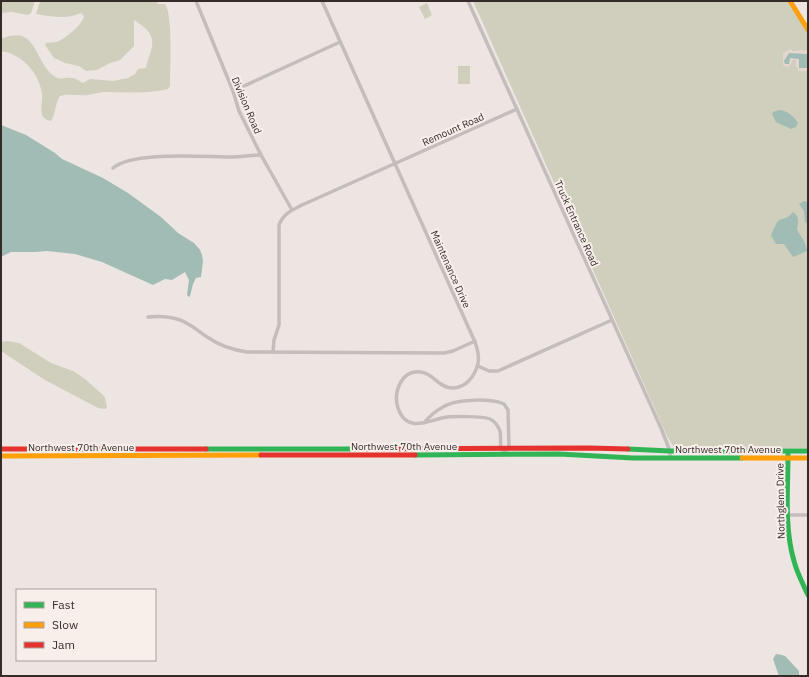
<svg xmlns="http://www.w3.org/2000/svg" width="809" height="677" font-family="'IBM Plex Sans',sans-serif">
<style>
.green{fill:#d0cfbd}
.plaza{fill:#e5d6d0;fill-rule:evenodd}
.water{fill:#a0bcb5}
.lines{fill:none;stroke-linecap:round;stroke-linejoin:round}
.street{stroke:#c4bdbb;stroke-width:3.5}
.fast{stroke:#30b455;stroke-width:5}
.slow{stroke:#ff9f0a;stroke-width:5}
.jam{stroke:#e5322d;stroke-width:5}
.labels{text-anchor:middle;stroke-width:4;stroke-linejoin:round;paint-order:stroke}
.street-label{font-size:10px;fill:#352b29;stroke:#f8eeea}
</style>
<rect width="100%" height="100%" fill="#ece5e2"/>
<g class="green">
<path d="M1 1H35L31 13 28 15 12 12 1 13Z"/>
<path d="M40 1H156L158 4H165C173 13 170 71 170 86L168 89C148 94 126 92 106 92 100 92 94 94 88 95 78 96 69 93 60 96 55 103 56 114 51 121 47 120 43 119 42 114 40 109 43 99 42 93 38 72 22 54 1 51V39C4 38 7 36 10 36 37 30 36 64 54 76 60 81 65 77 72 78 76 78 79 81 83 83L90 79 113 81 128 78 135 74 138 69 146 68C149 53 159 41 145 28 142 25 138 23 134 20V46L120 60 110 63 97 70 86 71 79 66 65 63 54 58 45 45 46 43C50 42 55 43 59 41 67 37 83 24 84 16L81 13C67 20 50 16 36 14Z"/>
<path d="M473 1H788L808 32V448H678L673 446 667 436Z"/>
<path d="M427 3 432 15 425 19 419 7Z"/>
<rect x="458" y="66" width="12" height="18"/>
<path d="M8 341 19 343 51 363 73 371 85 379 104 396 105 398 107 407 105 409 98 408 45 380 1 351V342Z"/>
</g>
<path class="plaza" d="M791 49 792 51H798L799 50 808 51V71H798V68L796 66V60H792L791 64 789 66 787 67 783 65V53ZM807 54 806 68 799 67V59L790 58 789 64 784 61 787 58V56Z"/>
<g class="water">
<path d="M789 53 807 54V68H799V59L790 58 789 64H785L784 61Z"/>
<path d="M779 110C786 110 795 117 798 123L796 127 791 129 776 122 772 114 773 112Z"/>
<path d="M1 125 26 135 55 153 62 159 103 178 128 193 161 217 178 233 194 243 200 250 202 255 203 261 201 277 196 278 193 284 190 296 189 297 187 295 189 280 185 272 172 280 165 279 153 285 102 262 75 254 47 251 35 252H11L1 257Z"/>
<path d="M804 201 808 202V222L805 223 804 211 799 204Z"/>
<path d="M793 212C800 216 798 223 797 230L804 241 807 250V251L793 257 784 244H776L771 235 776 224 779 220 788 217Z"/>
<path d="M776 654 782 655 785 656 799 671V676H779L773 659Z"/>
</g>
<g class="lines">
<g class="street">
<path d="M196 1 233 91 239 111 261 155 292 210"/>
<path d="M322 1 475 342C480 356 480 365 472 377 465 387 452 392 441 384 434 380 430 373 421 372 401 369 393 393 398 408 406 432 425 422 442 418 450 416 483 416 490 419 494 421 498 426 500 431 501 436 500 443 501 449"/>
<path d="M468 1 661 428 670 451V458"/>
<path d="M233 91 340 42"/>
<path d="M113 168C132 151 203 157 231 157 241 157 251 155 261 155"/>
<path d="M148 317C159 316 169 316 180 320 191 324 199 332 209 338 220 346 234 350 247 352L444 353 453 351 475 341"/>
<path d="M273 352 274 340 279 325V225C283 214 292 210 302 205L517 109"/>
<path d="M478 366 489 371H498L612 320"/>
<path d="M424 423C429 417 435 411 443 407 455 399 490 398 504 404L508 410 509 448 501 454"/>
<path d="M788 515H808"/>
</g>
<g class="fast">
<path d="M206 449H366"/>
<path d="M628 449 670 451H808"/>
<path d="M788 454C788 489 784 527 794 561 797 573 803 584 808 595"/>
<path d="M415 455 559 454 633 458H742"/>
</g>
<g class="slow">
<path d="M790 1 808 30"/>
<path d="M1 456 261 455"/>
<path d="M742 458H808"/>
</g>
<g class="jam">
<path d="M1 449H206"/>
<path d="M366 449 589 448 628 449"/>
<path d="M261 455H415"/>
</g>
</g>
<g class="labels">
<g class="street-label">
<text transform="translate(247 105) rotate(67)" y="4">Division Road</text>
<text transform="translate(453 129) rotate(-24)" y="4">Remount Road</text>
<text transform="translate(577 223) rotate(66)" y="4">Truck Entrance Road</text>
<text transform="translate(451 269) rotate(66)" y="4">Maintenance Drive</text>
<text x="404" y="450">Northwest 70th Avenue</text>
<text x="81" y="451">Northwest 70th Avenue</text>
<text x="728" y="453">Northwest 70th Avenue</text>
<text transform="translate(780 501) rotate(-91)" y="4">Northglenn Drive</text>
</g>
</g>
<rect width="809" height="677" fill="none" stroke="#352b29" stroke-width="4"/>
<rect x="16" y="589" width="140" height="72" fill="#f8eeea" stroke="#aaa09d"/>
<rect x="24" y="602" width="20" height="6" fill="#30b455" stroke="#aaa09d"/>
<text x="52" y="609" font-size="12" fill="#352b29">Fast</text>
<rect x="24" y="622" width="20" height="6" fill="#ff9f0a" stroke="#aaa09d"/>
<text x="52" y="629" font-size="12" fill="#352b29">Slow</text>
<rect x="24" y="642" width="20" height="6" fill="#e5322d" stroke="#aaa09d"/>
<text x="52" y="649" font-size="12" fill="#352b29">Jam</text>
</svg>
